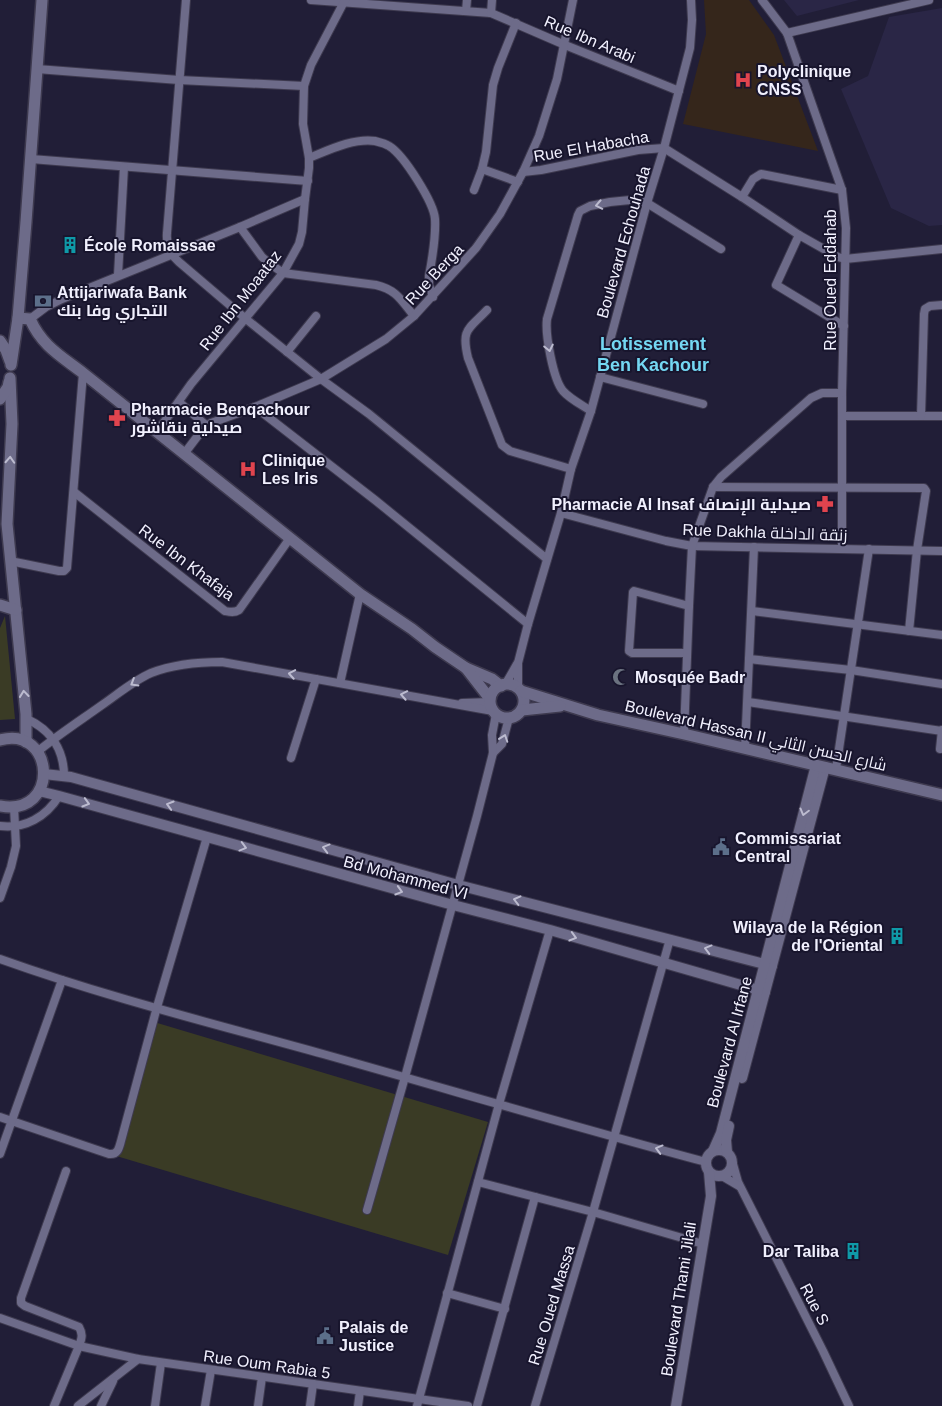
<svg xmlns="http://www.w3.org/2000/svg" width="942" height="1406" font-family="Arial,Cairo,sans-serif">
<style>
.built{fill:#2a2646}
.medical{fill:#35261b}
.green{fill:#3a3b25}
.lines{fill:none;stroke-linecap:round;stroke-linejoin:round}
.minor-casing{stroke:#3e3a4f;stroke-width:10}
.tertiary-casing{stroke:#3e3a4f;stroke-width:12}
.secondary-casing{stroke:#3e3a4f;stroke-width:14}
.minor{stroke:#6d6b89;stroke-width:8}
.tertiary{stroke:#6d6b89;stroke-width:10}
.secondary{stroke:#6d6b89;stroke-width:11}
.oneway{stroke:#bcbbcf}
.labels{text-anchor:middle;stroke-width:4;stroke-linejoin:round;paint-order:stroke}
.street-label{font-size:16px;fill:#f1f0fe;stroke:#18152d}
.poi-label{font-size:16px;font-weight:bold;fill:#f1f0fe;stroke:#18152d;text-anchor:start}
.neighbourhood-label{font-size:18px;font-weight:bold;fill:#74d7f2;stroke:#18152d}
</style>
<rect width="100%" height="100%" fill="#211e37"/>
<g class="built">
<path d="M784 0H859L797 16Z"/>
<path d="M942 8V225L929 226 891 208 841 89 868 76 889 17Z"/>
</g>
<path class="medical" d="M704 0H749L774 35 818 151 683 124 706 34Z"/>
<g class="green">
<path d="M5 616 15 719 0 720V628Z"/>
<path d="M154 1022 488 1122 448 1255 113 1155Z"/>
</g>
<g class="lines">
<g class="minor-casing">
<g id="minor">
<path d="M186 0 167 233C166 245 170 254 179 262L246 319 321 379 369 414 547 559"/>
<path d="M311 0 491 13 565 45 679 91"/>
<path d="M762 0 787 33 842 190 846 228 842 393V549"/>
<path d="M466 11 467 0"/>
<path d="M491 13 492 0"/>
<path d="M787 33 929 0"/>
<path d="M37 69 179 80 304 86"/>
<path d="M309 158C329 150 353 138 375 141 379 142 386 144 389 146 404 155 434 203 435 219 436 236 432 260 429 276V285L433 297"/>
<path d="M31 159 308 181"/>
<path d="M482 169 518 182"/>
<path d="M523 172 541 170 638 150 664 148 742 197 799 235 838 257 845 259 942 249"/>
<path d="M474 190 482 169 486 152 493 85 498 68 516 23"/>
<path d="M742 197 753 179 761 174 842 190"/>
<path d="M240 227 262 257 269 263 283 273 376 285C397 290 401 300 414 316"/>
<path d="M799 235 776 285 778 286 844 326"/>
<path d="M118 275 124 167"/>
<path d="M487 310C468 330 461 329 468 358L502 445 510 451 571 469"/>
<path d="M30 319 46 307 62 299 240 227 305 199"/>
<path d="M287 352 316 316"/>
<path d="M600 377 703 404"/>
<path d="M179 402 207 426"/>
<path d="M255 407 375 500 528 624"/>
<path d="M591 411C582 405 570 399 563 391 553 379 545 334 547 319L578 215 580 211 590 206 610 202 630 200 638 201 647 203 721 249"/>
<path d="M842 416H942"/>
<path d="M921 416 924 314 925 309 930 306 942 305"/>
<path d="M157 432 191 384 283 273 299 244 302 232 305 199 309 168V158L303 124 304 86 311 65 345 0"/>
<path d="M184 454 203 429 211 423 255 407 321 379 386 339 414 316 476 248 500 214 523 172 539 136 557 79 573 0"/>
<path d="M713 487 924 488 926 491 917 550 909 631"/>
<path d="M74 492 225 611C230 612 234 613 239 610L290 538"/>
<path d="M561 513 666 541 692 546 942 551"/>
<path d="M10 561 59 571H64L67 568 83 373"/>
<path d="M752 611 942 635"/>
<path d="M687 653H632L629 651 633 592 634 591 689 606"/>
<path d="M749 659 851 670 942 684"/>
<path d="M340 683 360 594"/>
<path d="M505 685 517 664"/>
<path d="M518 688V663L528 624 561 513 571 469 591 411 647 203 664 148 690 48 692 20 691 0"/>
<path d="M748 702 942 731"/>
<path d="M462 703 490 702"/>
<path d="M27 719C51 730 64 750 64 776"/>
<path d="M684 734 689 606 692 546 713 487 721 477 811 398 822 393H842"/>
<path d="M745 748 754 547"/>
<path d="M940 749 942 730"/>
<path d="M37 752C58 735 81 720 102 705 118 694 133 681 151 673 174 664 197 662 222 662L493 711"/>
<path d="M493 753 502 744 509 718"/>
<path d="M291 758 316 679"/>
<path d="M836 769 869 549"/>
<path d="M0 826C25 829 46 817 59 796"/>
<path d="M0 898 11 867 16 846 14 807"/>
<path d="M0 959C106 997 215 1024 323 1054 451 1090 578 1128 706 1162"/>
<path d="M0 1117 109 1154C118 1155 119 1148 121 1141L157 1007 207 837"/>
<path d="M0 1154 62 980"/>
<path d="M733 1164 738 1182 823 1351 849 1406"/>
<path d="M722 1176 739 1186"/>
<path d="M478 1182 593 1212 703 1244"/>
<path d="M367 1210 405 1077 477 816 493 753 492 735 496 714"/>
<path d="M447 1293 505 1309"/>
<path d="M0 1318 79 1346 138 1359 468 1406"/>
<path d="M54 1406 79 1346C82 1338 83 1334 79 1327L25 1306 21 1303V1298L66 1171"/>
<path d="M78 1406 138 1359"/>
<path d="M101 1406 113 1381"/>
<path d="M155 1406 161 1363"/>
<path d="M205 1406 211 1370"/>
<path d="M258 1406 262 1377"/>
<path d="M310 1406 313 1384"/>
<path d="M358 1406 360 1391"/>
<path d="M417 1406 499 1104 550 930"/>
<path d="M477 1406 535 1197"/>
<path d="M535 1406 593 1212 670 939"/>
</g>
</g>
<g class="tertiary-casing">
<g id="tertiary">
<path d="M44 774 71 777 458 885 772 966"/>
<path d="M39 791 59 796 453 905 550 930 765 992"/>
<path d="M742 1078 825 767"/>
<circle cx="719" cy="1163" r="13"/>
<path d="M713 1151 721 1133 816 765"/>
<path d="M727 1152 726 1140 729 1126"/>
<path d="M676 1406 711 1196 709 1172"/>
</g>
</g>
<g class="secondary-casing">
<g id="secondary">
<path d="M18 318 30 319C42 346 61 356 83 373L360 594 412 629 435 647 466 668 492 679 501 686"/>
<path d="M0 341 6 350 10 361"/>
<path d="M11 365 18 318 26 222 42 0"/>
<path d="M10 378 12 424 7 524 26 714V742"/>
<path d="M0 399 8 387 9 382"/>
<path d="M0 605 16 610"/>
<path d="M466 668 490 699"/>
<circle cx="507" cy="701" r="17"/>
<path d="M521 691 598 715 684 734 942 795"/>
<path d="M522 710 560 706"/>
<path d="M0 740C55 725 61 817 0 806"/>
</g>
</g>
<use href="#minor" class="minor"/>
<use href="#tertiary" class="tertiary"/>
<use href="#secondary" class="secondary"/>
</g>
<defs><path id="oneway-chevron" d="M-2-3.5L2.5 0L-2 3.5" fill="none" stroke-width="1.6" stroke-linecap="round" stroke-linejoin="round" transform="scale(1.25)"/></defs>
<g class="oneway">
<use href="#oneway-chevron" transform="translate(599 205) rotate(169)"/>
<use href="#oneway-chevron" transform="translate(549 348) rotate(78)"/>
<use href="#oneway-chevron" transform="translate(10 460) rotate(-87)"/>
<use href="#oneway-chevron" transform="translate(292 674) rotate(-170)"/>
<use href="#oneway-chevron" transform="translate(134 683) rotate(149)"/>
<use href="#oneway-chevron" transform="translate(24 694) rotate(-96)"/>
<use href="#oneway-chevron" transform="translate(404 695) rotate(-169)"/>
<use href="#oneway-chevron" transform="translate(504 738) rotate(-71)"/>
<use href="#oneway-chevron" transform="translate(86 803) rotate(16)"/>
<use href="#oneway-chevron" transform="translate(170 805) rotate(-164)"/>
<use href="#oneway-chevron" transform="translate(804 812) rotate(105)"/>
<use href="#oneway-chevron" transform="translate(243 847) rotate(15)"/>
<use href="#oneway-chevron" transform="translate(326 848) rotate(-165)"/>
<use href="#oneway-chevron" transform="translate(399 891) rotate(16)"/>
<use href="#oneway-chevron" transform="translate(517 900) rotate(-166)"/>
<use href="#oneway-chevron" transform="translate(573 937) rotate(16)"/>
<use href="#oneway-chevron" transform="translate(708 949) rotate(-165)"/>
<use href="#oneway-chevron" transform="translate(659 1149) rotate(-165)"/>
</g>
<defs>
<g id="hospital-bare" transform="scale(1.35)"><path d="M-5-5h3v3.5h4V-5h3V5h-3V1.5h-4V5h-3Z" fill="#e0444e" stroke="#18152d" stroke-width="2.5" paint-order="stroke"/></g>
<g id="building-bare" transform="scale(1.35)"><path d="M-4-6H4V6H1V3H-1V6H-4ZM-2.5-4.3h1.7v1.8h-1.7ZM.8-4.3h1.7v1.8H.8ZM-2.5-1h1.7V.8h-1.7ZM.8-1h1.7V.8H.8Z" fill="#0f9aa8" stroke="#18152d" stroke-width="2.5" paint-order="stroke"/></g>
<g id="bank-bare" transform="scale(1.35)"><path d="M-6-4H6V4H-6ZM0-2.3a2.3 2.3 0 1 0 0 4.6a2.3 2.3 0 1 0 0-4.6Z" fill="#5c6f8a" stroke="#18152d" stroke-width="2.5" paint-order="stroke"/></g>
<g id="pharmacy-bare" transform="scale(1.35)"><path d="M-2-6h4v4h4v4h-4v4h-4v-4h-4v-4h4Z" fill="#e0444e" stroke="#18152d" stroke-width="2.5" paint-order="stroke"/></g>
<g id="mosque-bare" transform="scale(1.35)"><path d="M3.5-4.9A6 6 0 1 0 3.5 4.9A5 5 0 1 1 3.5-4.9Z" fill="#6b7280" stroke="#18152d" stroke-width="2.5" paint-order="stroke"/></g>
<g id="civic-bare" transform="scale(1.35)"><path d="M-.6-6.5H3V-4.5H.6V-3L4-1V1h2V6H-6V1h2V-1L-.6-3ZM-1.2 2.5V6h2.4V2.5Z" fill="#5c6f8a" stroke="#18152d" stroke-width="2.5" paint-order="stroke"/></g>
</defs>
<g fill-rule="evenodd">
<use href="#hospital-bare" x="743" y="80"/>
<use href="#building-bare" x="70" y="245"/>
<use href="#bank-bare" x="43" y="301"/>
<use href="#pharmacy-bare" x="117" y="418"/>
<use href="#hospital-bare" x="248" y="469"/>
<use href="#pharmacy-bare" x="825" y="504"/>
<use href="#mosque-bare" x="621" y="677"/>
<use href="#civic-bare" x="721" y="847"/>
<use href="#building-bare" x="897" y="936"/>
<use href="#building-bare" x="853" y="1251"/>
<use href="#civic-bare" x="325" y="1336"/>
</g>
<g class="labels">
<g class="street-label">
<text transform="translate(590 39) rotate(23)" y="6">Rue Ibn Arabi</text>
<text transform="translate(591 146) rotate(-10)" y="6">Rue El Habacha</text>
<text transform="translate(623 242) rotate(-74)" y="6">Boulevard Echouhada</text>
<text transform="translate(434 274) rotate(-47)" y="6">Rue Berga</text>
<text transform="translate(830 280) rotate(-90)" y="6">Rue Oued Eddahab</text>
<text transform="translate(240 300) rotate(-52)" y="6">Rue Ibn Moaataz</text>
<text transform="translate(765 532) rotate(2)" y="6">Rue Dakhla زنقة الداخلة</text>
<text transform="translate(187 562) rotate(37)" y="6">Rue Ibn Khafaja</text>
<text transform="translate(756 735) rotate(13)" y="6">Boulevard Hassan II شارع الحسن الثاني</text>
<text transform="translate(406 877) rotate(15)" y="6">Bd Mohammed VI</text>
<text transform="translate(729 1042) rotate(-75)" y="6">Boulevard Al Irfane</text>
<text transform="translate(678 1299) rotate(-81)" y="6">Boulevard Thami Jilali</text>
<text transform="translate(815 1304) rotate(63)" y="6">Rue S</text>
<text transform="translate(551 1305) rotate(-73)" y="6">Rue Oued Massa</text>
<text transform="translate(267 1364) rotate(8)" y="6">Rue Oum Rabia 5</text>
</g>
<g class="poi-label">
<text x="757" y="77">Polyclinique<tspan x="757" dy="18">CNSS</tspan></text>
<text x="84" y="251">École Romaissae</text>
<text x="57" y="298">Attijariwafa Bank<tspan x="57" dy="18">التجاري وفا بنك</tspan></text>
<text x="131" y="415">Pharmacie Benqachour<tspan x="131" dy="18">صيدلية بنقاشور</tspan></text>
<text x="262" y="466">Clinique<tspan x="262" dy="18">Les Iris</tspan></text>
<text x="811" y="510" text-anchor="end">Pharmacie Al Insaf صيدلية الإنصاف</text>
<text x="635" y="683">Mosquée Badr</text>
<text x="735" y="844">Commissariat<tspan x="735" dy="18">Central</tspan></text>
<text x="883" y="933" text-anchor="end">Wilaya de la Région<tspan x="883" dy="18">de l'Oriental</tspan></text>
<text x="839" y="1257" text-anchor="end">Dar Taliba</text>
<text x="339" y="1333">Palais de<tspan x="339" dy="18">Justice</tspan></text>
</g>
<g class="neighbourhood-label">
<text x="653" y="350">Lotissement<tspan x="653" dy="21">Ben Kachour</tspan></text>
</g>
</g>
</svg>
